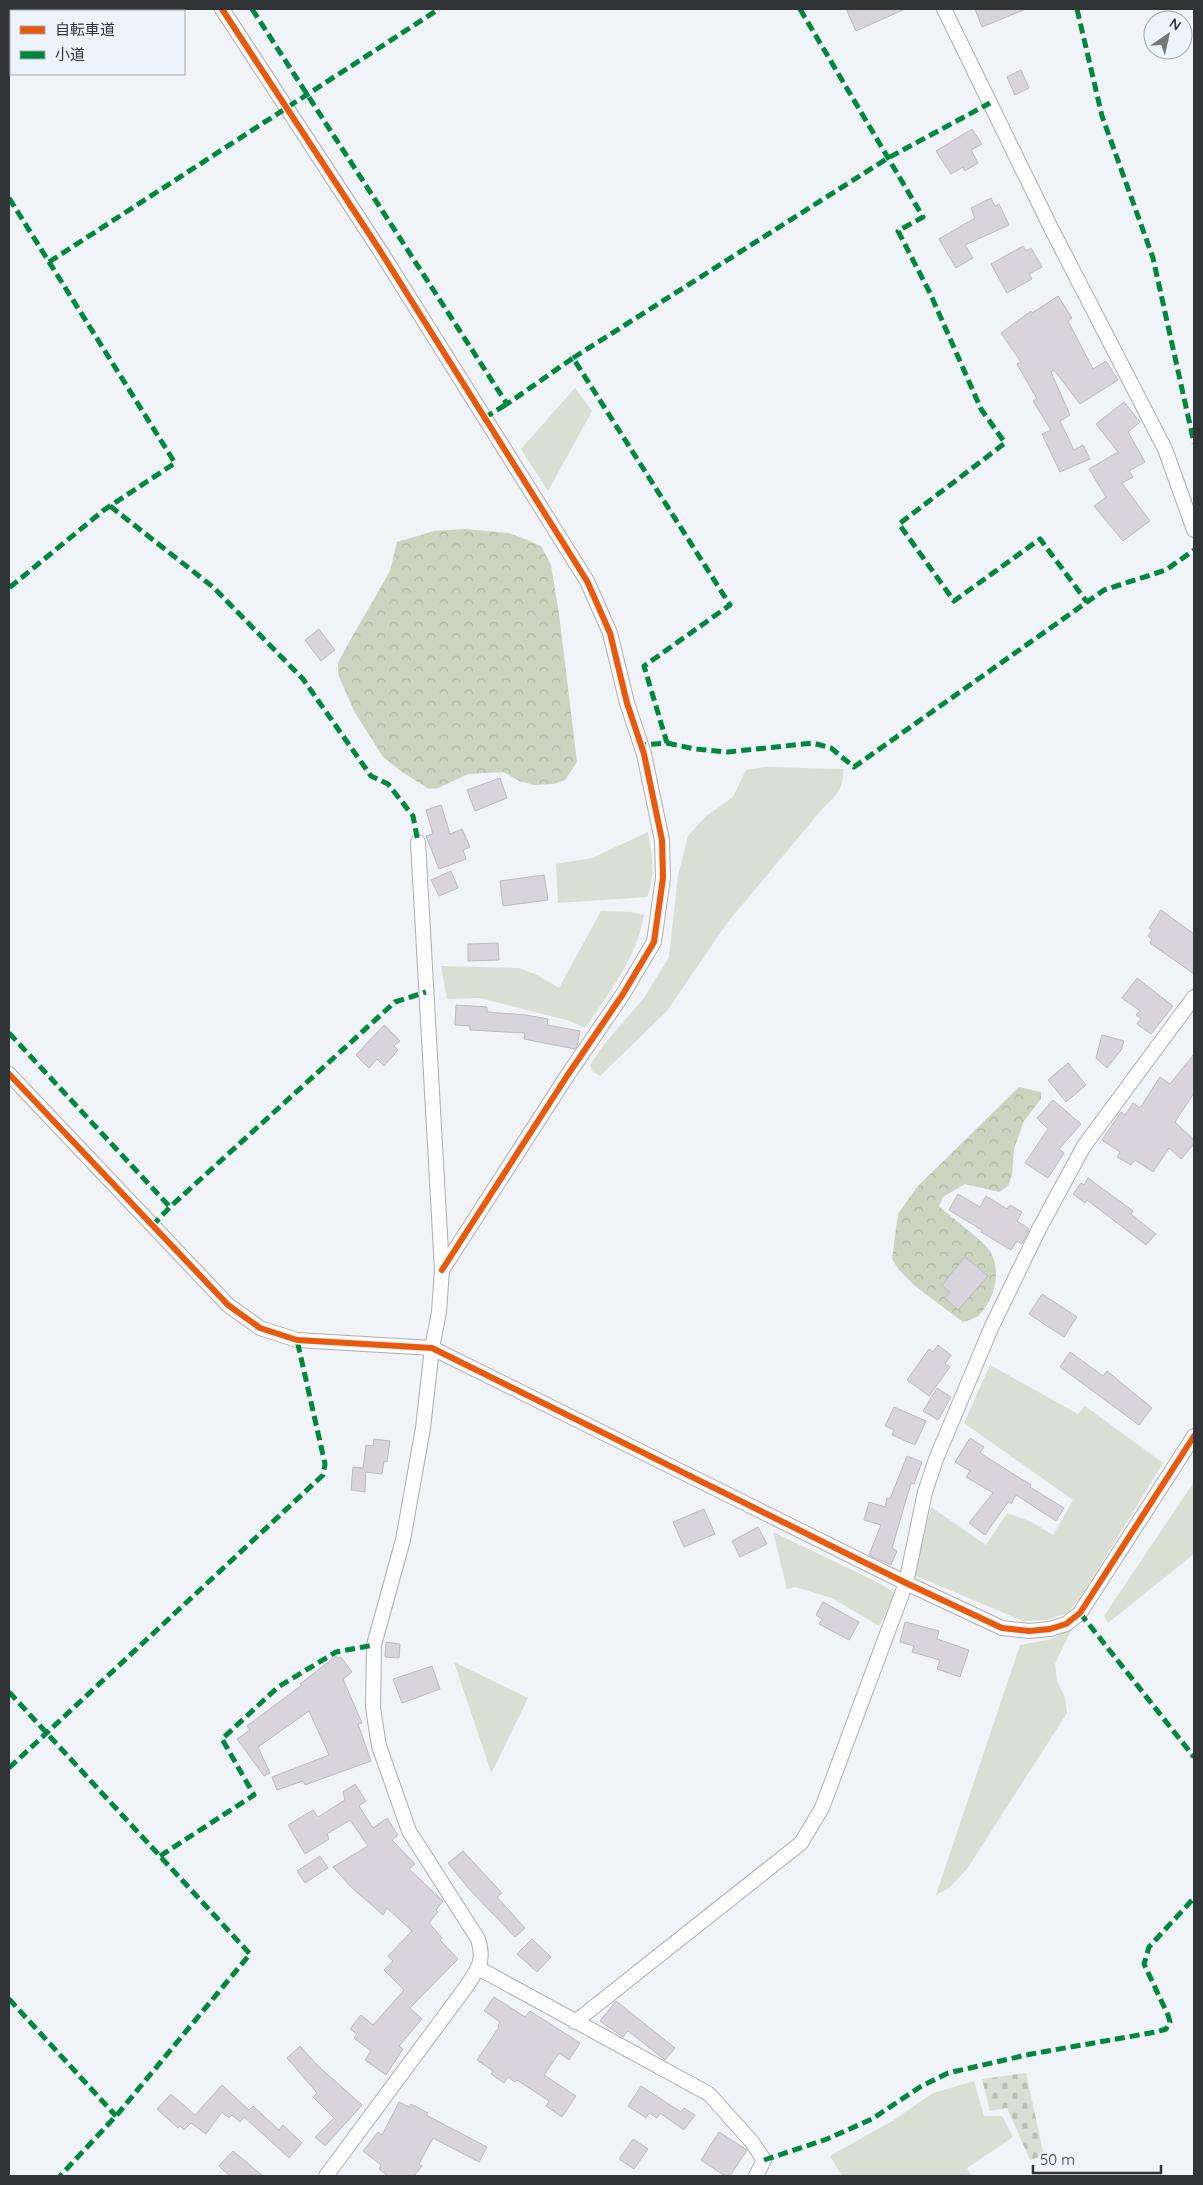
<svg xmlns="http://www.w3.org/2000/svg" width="1203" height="2185" font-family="Quicksand,'Noto Sans JP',sans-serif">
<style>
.grass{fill:#d9dfd3}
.forest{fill:url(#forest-crowns)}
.cemetery{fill:url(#cemetery-stones)}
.building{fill:#d8d3dc;stroke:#bcbbbf}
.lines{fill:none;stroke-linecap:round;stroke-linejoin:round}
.street-casing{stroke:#adafb2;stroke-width:16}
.street{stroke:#fdfdfe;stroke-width:14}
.quiet{stroke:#00873e;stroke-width:5;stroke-dasharray:10 5;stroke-linecap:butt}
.cycleway-casing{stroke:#edf3fa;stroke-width:9}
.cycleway{stroke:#e8590c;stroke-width:6}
</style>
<defs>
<pattern id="forest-crowns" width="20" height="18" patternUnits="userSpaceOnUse" patternTransform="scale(1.25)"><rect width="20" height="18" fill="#cbd4be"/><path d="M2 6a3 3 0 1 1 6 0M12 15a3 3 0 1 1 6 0" fill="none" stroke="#afb7a4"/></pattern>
<pattern id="cemetery-stones" width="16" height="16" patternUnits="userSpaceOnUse" patternTransform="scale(1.25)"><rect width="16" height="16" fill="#d9dfd3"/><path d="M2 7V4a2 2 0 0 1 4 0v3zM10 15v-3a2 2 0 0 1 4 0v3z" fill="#bbc0b6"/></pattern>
</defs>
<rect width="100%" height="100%" fill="#f0f3f7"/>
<g class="grass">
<path d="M575 388 592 411 548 491 521 449Z"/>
<path d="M764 767 843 769C844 789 837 795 823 808L727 923 667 1011 600 1076 592 1071 590 1065 605 1043 644 998 669 957 678 876 688 836 705 817 733 797 746 770Z"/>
<path d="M648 832C652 854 656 876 647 897L558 903 556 864 592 858Z"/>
<path d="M601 911 631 912 644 915C637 957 609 993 585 1028L570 1021 480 998 447 999 441 966 519 968 537 975 559 988Z"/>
<path d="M990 1365 1078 1414 1085 1406 1163 1463 1079 1600 1067 1613 1047 1620 1023 1621 914 1575 931 1507 986 1545 1007 1513 1032 1522 1053 1535 1073 1500 964 1423Z"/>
<path d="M1194 1482V1554L1108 1623 1104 1616Z"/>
<path d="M773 1532 879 1583 896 1594 879 1626 832 1598 795 1587 787 1589Z"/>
<path d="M1072 1628 1055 1664 1057 1681 1065 1697 1067 1713 967 1869 949 1888 936 1895 1020 1645 1052 1639Z"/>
<path d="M454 1662 528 1698 492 1772H491Z"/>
<path d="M974 2081 984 2116H1002L1013 2137 967 2168 972 2176H842L830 2156 894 2120 933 2093Z"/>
</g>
<g class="forest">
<path d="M465 529 509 533 525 539 541 546 551 565 559 614 577 762 565 780 554 784 534 785 519 781 504 772 468 774 438 788 429 789 402 772 383 757 354 711 338 674V663L347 646 390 571 397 542 434 531Z"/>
<path d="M1019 1087 1041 1092V1099L1024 1121 1014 1149 1012 1175 1008 1186 999 1192 965 1184 943 1197 939 1206C950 1217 986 1242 991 1253 1001 1272 995 1298 980 1314 977 1318 969 1320 963 1322L915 1286 899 1270 892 1259 898 1214 917 1187Z"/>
</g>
<path class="cemetery" d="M1026 2073 1044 2156 1030 2160 1007 2108 990 2111 982 2079Z"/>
<g class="building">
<path d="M846 9H905L856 31Z"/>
<path d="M975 9H1026L982 27Z"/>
<path d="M1021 70 1029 88 1015 95 1007 77Z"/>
<path d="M972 129 982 144 971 150 978 163 965 171 963 167 951 174 936 151Z"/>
<path d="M991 198 995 206 999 204 1009 225 965 245 973 258 956 268 939 239 975 218 971 208Z"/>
<path d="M1023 246 1026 251 1031 248 1042 267 1029 274 1032 279 1007 293 991 264Z"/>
<path d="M1058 296 1072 318 1068 321 1093 369 1106 361 1118 380 1080 404 1054 370 1051 372 1070 415 1060 421 1074 450 1083 445 1090 459 1060 472 1042 434 1051 430 1033 401 1037 399 1017 364 1021 362 1001 333 1031 311 1032 313Z"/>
<path d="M1124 402 1140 422 1128 432 1145 462 1129 471 1133 477 1122 483 1150 521 1123 541 1094 506 1106 497 1089 469 1118 452 1096 424Z"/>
<path d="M319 629 335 650 321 661 305 640Z"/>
<path d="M500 778 507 798 475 811 467 790Z"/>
<path d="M441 805 450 834 462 829 470 847 463 850 466 859 439 869 426 836 433 834 426 810Z"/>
<path d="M451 871 458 888 439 896 431 880Z"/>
<path d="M544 875 548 900 503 906 500 881Z"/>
<path d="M1161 910 1194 934V974L1150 943 1152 939 1148 936 1152 930 1149 928Z"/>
<path d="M498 943 499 960 468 961V944Z"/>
<path d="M1137 978 1173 1006 1151 1034 1137 1024 1141 1019 1136 1015 1140 1011 1122 998Z"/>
<path d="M456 1005 487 1007V1012L526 1015 548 1019 547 1025 580 1031 577 1046 575 1049 524 1039 525 1033 470 1030V1026L455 1025Z"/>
<path d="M384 1025 400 1041 394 1046 398 1050 384 1066 377 1059 369 1068 356 1055Z"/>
<path d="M1102 1035 1124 1041 1121 1050 1107 1068 1096 1058Z"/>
<path d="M1194 1054V1093L1175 1122 1194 1140V1144L1181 1159 1169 1148 1153 1172 1135 1160 1131 1165 1117 1157 1120 1152 1102 1140 1121 1112 1125 1115 1133 1103 1140 1108 1160 1077 1170 1084Z"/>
<path d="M1068 1063 1086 1085 1066 1102 1048 1080Z"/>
<path d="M1053 1100 1081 1124 1059 1149 1064 1153 1048 1178 1025 1163 1048 1129 1037 1118Z"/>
<path d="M1088 1178 1133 1211 1131 1214 1156 1234 1146 1245 1087 1200 1085 1203 1073 1194 1081 1183 1084 1185Z"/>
<path d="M958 1194 980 1207 986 1196 1007 1209 1010 1205 1022 1212 1017 1221 1029 1229 1022 1244 1017 1241 1011 1250 981 1232 982 1230 949 1210Z"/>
<path d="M965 1257 988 1276 958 1310 945 1298 950 1292 942 1285Z"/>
<path d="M1042 1294 1077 1317 1064 1337 1029 1314Z"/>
<path d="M938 1345 951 1355 945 1364 950 1367 929 1396 907 1380 929 1349 933 1352Z"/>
<path d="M1070 1352 1103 1376 1107 1371 1152 1408 1139 1425 1060 1367Z"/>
<path d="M937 1388 951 1397 938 1420 923 1411Z"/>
<path d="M894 1407 926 1421 915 1445 892 1435 894 1430 885 1426Z"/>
<path d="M970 1438 984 1447 980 1453 1031 1485 1030 1487 1064 1508 1056 1521 1016 1495 1011 1504 1008 1502 985 1535 969 1523 993 1493 966 1477 970 1471 955 1462Z"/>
<path d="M374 1439 390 1441 387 1462 384 1461 382 1474 366 1472 365 1492 351 1490 353 1467 363 1468 366 1445 373 1446Z"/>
<path d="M907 1456 922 1462 914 1484 911 1483 892 1548 897 1551 891 1565 869 1555 881 1525 864 1520 869 1502 885 1507 887 1498 890 1499Z"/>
<path d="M704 1509 715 1534 684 1547 673 1522Z"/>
<path d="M758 1527 767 1544 740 1557 732 1541Z"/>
<path d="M823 1602 859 1622 849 1640 819 1624 822 1619 816 1615Z"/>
<path d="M905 1622 939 1631 937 1639 969 1650 960 1677 937 1669 940 1660 912 1652 914 1646 900 1642Z"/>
<path d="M386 1642 400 1644 399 1658 385 1657Z"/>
<path d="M336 1656 338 1659 341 1657 352 1672 343 1679 362 1723 358 1724 371 1761 305 1785 303 1781 277 1790 272 1777 329 1755 309 1711 258 1747 270 1773 264 1776 237 1739 250 1730 247 1726 302 1685 300 1684Z"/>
<path d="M432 1666 440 1689 402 1703 393 1679Z"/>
<path d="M355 1784 366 1801 359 1806 373 1828 387 1818 398 1835 392 1840 415 1864 409 1869 443 1901 436 1910 438 1912 429 1923 442 1938 440 1940 458 1959 410 2008 422 2019 399 2046 403 2049 386 2075 365 2060 371 2051 354 2038 357 2034 350 2029 361 2015 373 2025 404 1990 384 1970 393 1961 388 1956 412 1931 387 1908 383 1915 351 1887 333 1867 368 1846 350 1820 327 1834 329 1839 305 1854 288 1825 313 1810 318 1817 345 1800 343 1792Z"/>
<path d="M463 1851 502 1893 497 1897 525 1928 515 1937 469 1889 448 1863Z"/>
<path d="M320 1856 328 1868 305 1883 297 1871Z"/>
<path d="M532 1939 551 1957 537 1972 517 1954Z"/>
<path d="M494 1997 525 2017 530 2011 580 2043 569 2060 559 2053 544 2075 576 2096 562 2117 546 2106 549 2101 517 2080 515 2082 508 2077 504 2083 491 2074 493 2071 477 2060 499 2027 498 2026 500 2022 484 2011Z"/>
<path d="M616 2001 675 2048 665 2060 628 2031 623 2037 600 2021Z"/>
<path d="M300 2046 317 2065 362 2105 325 2146 315 2137 334 2118 313 2097 317 2093 287 2058Z"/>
<path d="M222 2085 249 2110 253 2106 279 2130 283 2125 302 2143 289 2158 244 2117 240 2122 232 2115 229 2118 222 2112 206 2134 191 2123 184 2130 180 2126 178 2128 157 2109 171 2094 195 2115Z"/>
<path d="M641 2086 681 2112 684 2108 695 2115 684 2130 660 2113 657 2118 649 2113 646 2118 628 2106Z"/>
<path d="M399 2102 409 2107 411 2104 428 2113 426 2115 487 2147 479 2162 433 2138 419 2164 422 2166 414 2176H388L379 2169 381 2165 363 2151 378 2132 382 2135Z"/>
<path d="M719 2132 747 2150 730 2176H725L701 2160Z"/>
<path d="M633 2139 648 2149 634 2169 619 2159Z"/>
<path d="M233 2151 263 2176H230L219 2166Z"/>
</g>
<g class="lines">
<g class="street-casing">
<g id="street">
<path d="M222 9 379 249 587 581 610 633 627 703 644 754 662 840 663 878 654 942 623 994 567 1076 442 1270"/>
<path d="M944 9 1051 228 1165 449 1194 530"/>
<path d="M9 1074 228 1305 260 1328 297 1340 432 1348 906 1583 1002 1628 1029 1631 1050 1629 1066 1624 1080 1613 1194 1436"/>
<path d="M478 1968 709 2094 752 2142 764 2160 756 2176"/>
<path d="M575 2022 801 1843 822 1808 906 1583 925 1492 936 1459 992 1326 1040 1227 1084 1146 1194 997"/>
<path d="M326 2176 466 1987C478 1969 485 1961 478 1939L409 1831 379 1746 373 1708 374 1645 403 1540 423 1428 432 1348 439 1312 442 1270 418 842"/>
</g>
</g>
<use href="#street" class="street"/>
<g class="quiet">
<path d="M252 9 507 404 573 358 730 605 644 666 667 743 641 745"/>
<path d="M800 9 923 217 898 231 930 293 981 409 1005 443 899 524 954 601 1040 539 1087 602"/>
<path d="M1077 9 1102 116 1153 258 1194 443"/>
<path d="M9 198 175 463 104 510 9 588"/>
<path d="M49 262 439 9"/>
<path d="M573 358 888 158 990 103"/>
<path d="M484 418 507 404"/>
<path d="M110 506 213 587 303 679 371 776 388 784 413 816 418 842"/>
<path d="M667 743 695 749 728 752 813 743 831 748 854 767 1104 590 1166 570 1194 550"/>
<path d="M9 1033 170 1207"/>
<path d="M152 1226 170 1207 395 1002 426 992"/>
<path d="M1080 1613 1194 1757"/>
<path d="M9 1692 250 1954 116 2116 60 2176"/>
<path d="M9 1768 323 1475 325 1464 297 1340"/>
<path d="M160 1856 254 1795 222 1739 278 1687 336 1652 374 1645"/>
<path d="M9 1999 116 2116"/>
<path d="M764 2160 827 2139 872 2119 920 2087 948 2073 1031 2054 1156 2032 1166 2029 1170 2022 1168 2015 1144 1964 1149 1947 1194 1898"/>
</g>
<g class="cycleway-casing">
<g id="cycleway">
<path d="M222 9 379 249 587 581 610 633 627 703 644 754 662 840 663 878 654 942 623 994 567 1076 442 1270"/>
<path d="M9 1074 228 1305 260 1328 297 1340 432 1348 906 1583 1002 1628 1029 1631 1050 1629 1066 1624 1080 1613 1194 1436"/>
</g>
</g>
<use href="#cycleway" class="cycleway"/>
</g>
<rect width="1203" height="2185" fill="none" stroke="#313437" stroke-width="20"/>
<rect x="10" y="10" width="175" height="65" fill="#edf3fa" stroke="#a2a7ac"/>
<rect x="20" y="26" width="25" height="8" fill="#e8590c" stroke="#a2a7ac"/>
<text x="55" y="35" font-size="15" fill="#313437">自転車道</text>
<rect x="20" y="51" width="25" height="8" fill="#00873e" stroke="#a2a7ac"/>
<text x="55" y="60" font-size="15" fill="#313437">小道</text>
<g transform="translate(1168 35) rotate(34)"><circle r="24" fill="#edf3fa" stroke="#a2a7ac"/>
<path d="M0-4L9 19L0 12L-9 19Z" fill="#74777a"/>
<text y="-8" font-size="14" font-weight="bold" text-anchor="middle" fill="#313437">N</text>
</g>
<path d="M1033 2165v8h128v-8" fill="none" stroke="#313437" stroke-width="2.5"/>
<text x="1040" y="2165" font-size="15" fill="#313437" stroke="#edf3fa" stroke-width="4" paint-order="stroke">50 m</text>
</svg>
